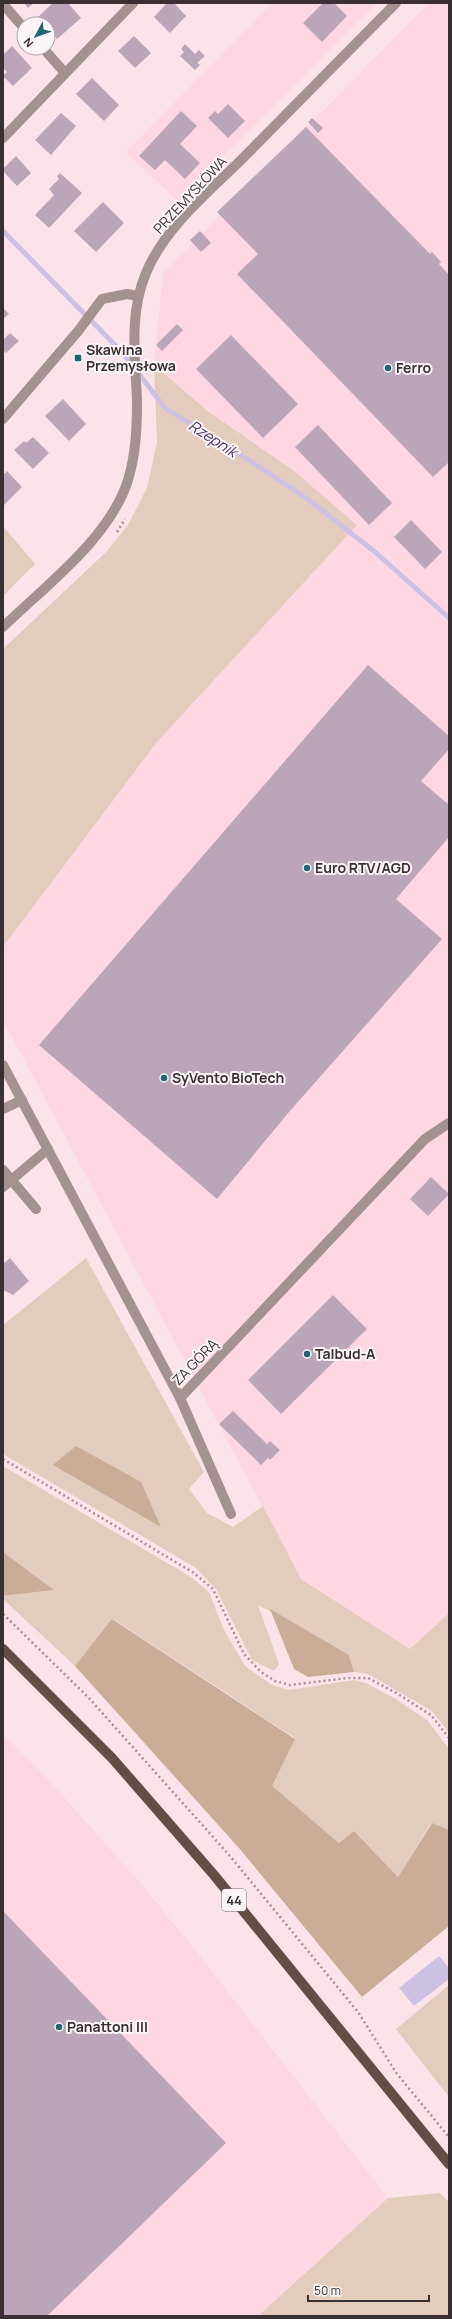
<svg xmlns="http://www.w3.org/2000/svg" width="452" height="2319" font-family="Manrope,sans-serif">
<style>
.built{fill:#fed7e2}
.green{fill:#e3ccbd}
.forest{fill:#cbad97}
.water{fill:#ccc1e2}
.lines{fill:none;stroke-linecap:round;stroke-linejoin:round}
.stream{stroke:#ccc1e2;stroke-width:5}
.building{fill:#bba5b8}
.path{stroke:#a39196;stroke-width:2.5;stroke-dasharray:2 3;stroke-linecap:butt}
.minor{stroke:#a39290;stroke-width:10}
.major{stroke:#674b47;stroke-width:10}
.poi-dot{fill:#1e6674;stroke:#fcf5f7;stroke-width:1.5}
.labels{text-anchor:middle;stroke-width:4;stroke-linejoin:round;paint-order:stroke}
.shield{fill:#fcf5f7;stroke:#746a6d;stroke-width:1}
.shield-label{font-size:13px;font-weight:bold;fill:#3a2f32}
.street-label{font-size:14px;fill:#3a2f32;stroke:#fcf5f7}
.poi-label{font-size:14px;font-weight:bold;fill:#3a2f32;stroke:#fcf5f7;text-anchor:start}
.water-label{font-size:15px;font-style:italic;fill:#463561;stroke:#fcf5f7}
</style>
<rect width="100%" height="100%" fill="#fce3ea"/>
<g class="built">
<path d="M272 3H377L178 202 126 152Z"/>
<path d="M429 3H449V1613L410 1649 301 1579 3 1020V947L157 742 357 525 209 412 154 365 163 273Z"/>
<path d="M3 1734 44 1775 138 1880 200 1956 388 2198 258 2316H3Z"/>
</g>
<g class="green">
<path d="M154 365 209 412 294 471 357 525 157 742 3 947V649L106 552 128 525 147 488 157 442Z"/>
<path d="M3 526 35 564 3 596Z"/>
<path d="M86 1258 204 1472 189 1489 207 1513 233 1527 263 1506 301 1579 410 1649 449 1613V1733L432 1711 368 1674 354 1672 349 1655 258 1605 279 1664 274 1671 252 1660 216 1589 196 1568 3 1454V1325Z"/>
<path d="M3 1466 191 1577 209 1592 223 1628 245 1666 272 1685 289 1690 354 1680 366 1683 396 1699 428 1721 449 1749V1830L431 1823 398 1877 354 1831 339 1843 271 1786 295 1738 113 1619 75 1666 3 1599V1596L54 1590 3 1552Z"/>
<path d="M449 1985V2097L396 2029Z"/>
<path d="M440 2193 449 2202V2316H258L388 2198Z"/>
</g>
<g class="forest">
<path d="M76 1446 141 1482 161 1527 53 1465Z"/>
<path d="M3 1552 54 1590 3 1596Z"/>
<path d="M270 1609 349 1655 354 1672 308 1677 294 1669Z"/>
<path d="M112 1619 295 1739 272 1786 339 1843 354 1831 398 1877 432 1823 449 1830V1926L362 1997 239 1848 75 1666Z"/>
</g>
<path class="water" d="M439 1956 449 1968V1979L414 2006 399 1988Z"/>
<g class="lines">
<path class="stream" d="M3 231 123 353 165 408 255 464 309 500 375 552 449 618"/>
</g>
<g class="building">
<path d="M24 3H34L28 8Z"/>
<path d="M53 3H68L81 18 57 39 52 33 48 36V24H44L38 17Z"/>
<path d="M167 3H174L186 16 170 33 154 17Z"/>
<path d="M323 3H334L347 16 322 42 303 23Z"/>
<path d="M134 36 151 53 135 68 118 51Z"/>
<path d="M185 44 195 54 199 50 205 56 197 63 200 65 195 70 180 56 184 52 181 49Z"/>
<path d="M12 46 32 68 13 86 3 76 7 72 3 68V55Z"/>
<path d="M92 78 119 105 104 121 76 94Z"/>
<path d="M228 104 245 121 228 138 208 118 215 111 218 114Z"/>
<path d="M181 111 197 126 180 144 200 163 185 179 165 160 155 170 139 156Z"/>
<path d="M61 113 76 126 51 155 35 140Z"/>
<path d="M312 118 323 128 318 133 308 122Z"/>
<path d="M306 127 430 254 432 252 441 262 439 264 449 275V462L433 477 237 274 258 254 217 212Z"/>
<path d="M16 156 31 173 17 186 3 171V169Z"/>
<path d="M60 173 82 193 49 228 35 215 54 195 49 189 59 179 57 176Z"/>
<path d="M103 202 124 223 96 252 74 231Z"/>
<path d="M200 231 211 243 201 252 190 240Z"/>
<path d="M3 308 9 314 3 319Z"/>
<path d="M177 324 183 330 162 351 156 345Z"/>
<path d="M10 333 19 341 6 353 3 350V340Z"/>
<path d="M231 335 298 404 263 438 196 369Z"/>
<path d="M63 399 86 424 69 441 45 416Z"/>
<path d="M318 425 392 503 369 525 295 447Z"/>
<path d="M33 437 49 453 33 469 14 450 24 441 26 443Z"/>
<path d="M7 471 22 487 3 506V475Z"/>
<path d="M411 520 442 552 425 569 394 537Z"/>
<path d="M368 665 449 736V749L421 781 449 805V837L396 899 442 939 289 1112 217 1199 39 1045Z"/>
<path d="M431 1177 449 1194 428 1216 410 1199Z"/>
<path d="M10 1258 29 1281 13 1295 3 1290V1264Z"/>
<path d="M333 1295 367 1329 281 1414 248 1380Z"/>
<path d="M233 1411 267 1444 270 1441 280 1450 270 1460 268 1458 261 1465 219 1424Z"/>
<path d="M3 1911 226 2143 47 2316H3Z"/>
</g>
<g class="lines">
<g class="path">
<path d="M117 532 125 519"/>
<path d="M3 1459 194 1573 213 1589 244 1654 261 1672 275 1681 290 1685 347 1678H368L398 1694 431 1715 449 1738"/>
<path d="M3 1614 88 1697 230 1856 358 2012 397 2074 449 2137"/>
</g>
<g class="minor">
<path d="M3 4 24 28"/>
<path d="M43 48 65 73"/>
<path d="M3 138 133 3"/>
<path d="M3 419 79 330 102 299 127 294 138 296"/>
<path d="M3 627C45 586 110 538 128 480 136 454 137 427 137 400 135 357 129 313 146 273 165 227 209 192 243 158 294 106 345 55 396 3"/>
<path d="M3 1065 180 1398 231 1514"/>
<path d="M3 1109 22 1100"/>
<path d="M3 1170 36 1209"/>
<path d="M3 1187 48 1149"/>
<path d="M180 1398 425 1139 449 1123"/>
</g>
<path class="major" d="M3 1649 112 1758 214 1875 449 2164"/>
</g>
<g class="poi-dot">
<rect x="74" y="354" width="8" height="8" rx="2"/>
<circle cx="388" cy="368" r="4"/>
<circle cx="307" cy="868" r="4"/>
<circle cx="164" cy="1078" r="4"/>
<circle cx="307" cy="1354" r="4"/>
<circle cx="59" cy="2027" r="4"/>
</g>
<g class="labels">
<rect class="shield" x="222" y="1889" width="24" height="22" rx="3"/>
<g class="shield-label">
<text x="234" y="1905">44</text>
</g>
<g class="street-label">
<text transform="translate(190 195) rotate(-47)" y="5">PRZEMYSŁOWA</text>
<text transform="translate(195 1362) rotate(-46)" y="5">ZA GÓRĄ</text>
</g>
<g class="poi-label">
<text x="86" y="355">Skawina<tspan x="86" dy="16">Przemysłowa</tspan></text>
<text x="396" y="373">Ferro</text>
<text x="315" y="873">Euro RTV/AGD</text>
<text x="172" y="1083">SyVento BioTech</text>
<text x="315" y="1359">Talbud-A</text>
<text x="67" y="2032">Panattoni III</text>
</g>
<g class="water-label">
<text transform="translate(213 439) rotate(33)" y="5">Rzepnik</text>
</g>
</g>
<rect width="452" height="2319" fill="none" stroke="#3a2f32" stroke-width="8"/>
<g transform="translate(36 36) rotate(229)"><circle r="19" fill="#fcf5f7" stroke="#aea6a8"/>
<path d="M0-3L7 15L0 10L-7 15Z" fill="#1e6674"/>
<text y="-6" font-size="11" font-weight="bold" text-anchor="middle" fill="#3a2f32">N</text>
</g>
<path d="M308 2295v6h121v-6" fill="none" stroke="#3a2f32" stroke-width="2"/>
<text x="314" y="2295" font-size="12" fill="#3a2f32" stroke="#fcf5f7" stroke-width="3" paint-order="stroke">50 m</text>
</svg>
